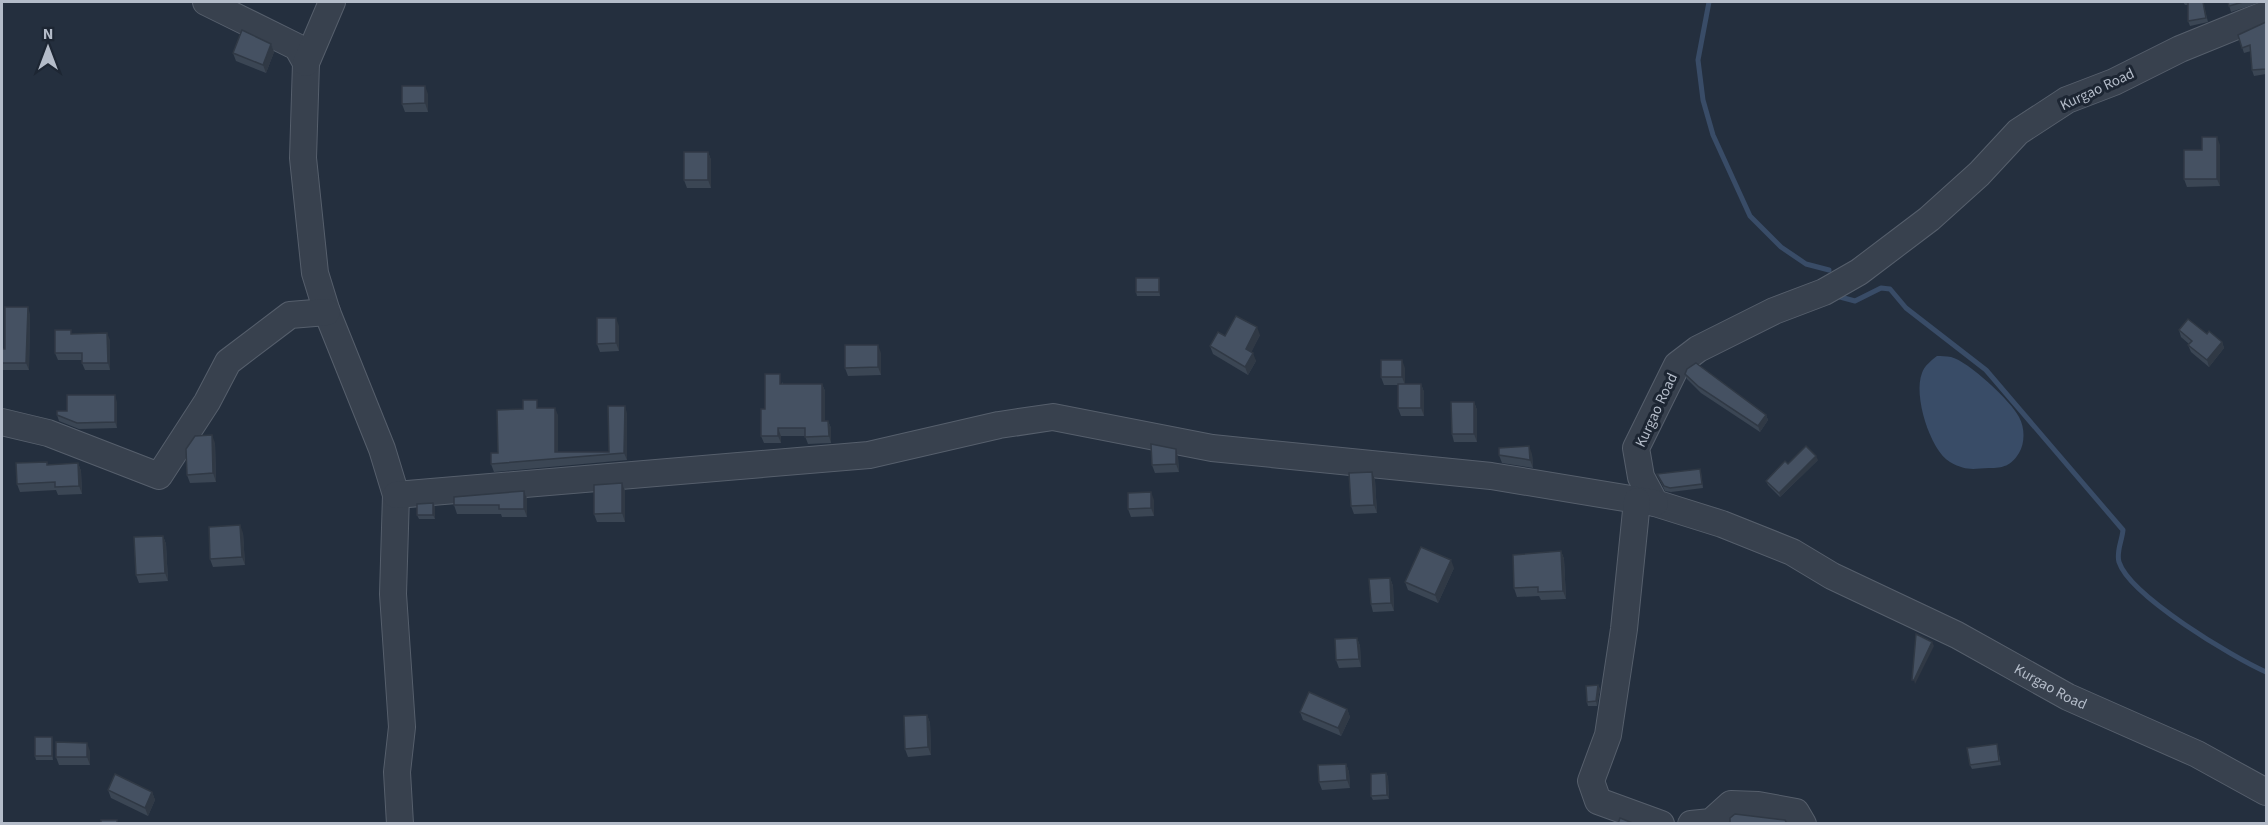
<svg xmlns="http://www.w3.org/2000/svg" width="2268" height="825" font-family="'Source Sans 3',sans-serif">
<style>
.water{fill:#394c67}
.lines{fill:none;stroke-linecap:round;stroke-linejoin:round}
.stream{stroke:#394c67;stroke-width:5}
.minor-casing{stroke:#565f6c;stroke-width:28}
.minor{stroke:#38414e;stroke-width:26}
.wall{fill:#3b4654}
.shaded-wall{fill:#303945}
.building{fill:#455162;stroke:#303945;stroke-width:1.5}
.labels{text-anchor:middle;stroke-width:6;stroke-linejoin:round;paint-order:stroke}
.street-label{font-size:15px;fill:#b4bcc9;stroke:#1d2633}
</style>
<rect width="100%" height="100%" fill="#242f3e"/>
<path class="water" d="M1937 356C1941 356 1946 356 1951 357 1968 361 2011 401 2019 417 2025 428 2025 443 2019 453 2011 466 2003 468 1989 468 1972 469 1966 471 1950 462 1930 450 1913 395 1922 373 1924 366 1932 360 1937 356Z"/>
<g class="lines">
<g class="stream">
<path d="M1709 2 1698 60 1703 100 1713 135 1750 216 1781 247 1806 264 1829 270"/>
<path d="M1840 297 1855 301 1881 288 1890 289 1906 308 1986 370 2123 530C2122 541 2116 552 2119 562 2130 596 2234 658 2266 672"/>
</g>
<g class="minor-casing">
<g id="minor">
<path d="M206 2 297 47 306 63 303 158 315 273 327 312 382 449 396 495 393 594 402 727 397 772 400 824"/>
<path id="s1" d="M2266 14 2180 49 2114 82 2067 100 2018 132 1979 174 1929 219 1859 272 1824 292 1774 311 1698 349 1677 365 1636 448 1641 477 1655 503 1722 524 1792 552 1832 576 1957 635 2068 697 2197 754 2266 792"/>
<path d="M306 63 332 2"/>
<path d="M2 422 48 433 159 476 207 402 228 362 290 315 327 312"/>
<path d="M396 495 869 455 999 425 1053 417 1212 448 1491 476 1655 503"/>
<path d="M1637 501 1624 629 1608 735 1591 781 1598 801 1661 824"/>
<path d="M1691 824 1711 822 1731 804 1758 805 1796 812 1803 824"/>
</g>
</g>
<use href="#minor" class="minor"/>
</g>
<g class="wall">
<path d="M2183 2H2203L2208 22 2190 26 2188 21V5H2185Z"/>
<path d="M2228 2H2261L2231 12Z"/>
<path d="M2266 22V74L2254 76 2252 70 2251 51 2244 53 2238 35Z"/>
<path d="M271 44 274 52 266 73 236 61 233 53Z"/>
<path d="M428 94V112H405L402 104Z"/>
<path d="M2220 145V186L2187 187 2184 179 2202 150Z"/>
<path d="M708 152 711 160V188H687L684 180Z"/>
<path d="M1159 278 1160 282V296H1137L1136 292Z"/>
<path d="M30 314 29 370H2V349H5Z"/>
<path d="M619 326V351L600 352 597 344Z"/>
<path d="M2179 330 2207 334 2222 342 2224 348 2209 367 2191 352 2188 345 2189 344 2181 337Z"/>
<path d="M72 334 110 340V370H85L82 363V360H58L55 353Z"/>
<path d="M1260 335 1251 352 1256 361 1248 375 1213 354 1210 346 1225 336Z"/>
<path d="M881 353V375L848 376 845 368Z"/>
<path d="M1405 368V384H1421L1424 392V416H1401L1398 408V385H1384L1381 377Z"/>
<path d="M1685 374 1766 415 1768 420 1760 432 1701 393 1687 379Z"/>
<path d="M783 382V384H822L825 391V421H828L831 428V443L808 444 805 436H781V443H764L761 436 765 409Z"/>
<path d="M117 402V428L79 429 59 421 57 415 67 411Z"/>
<path d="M1474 402 1477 410V442H1454L1452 434Z"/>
<path d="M540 408 558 415V452H609L627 413V460L494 472 491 464 523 409Z"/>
<path d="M215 443 216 482 190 483 187 475Z"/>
<path d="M1532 454 1533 468 1502 463 1499 455Z"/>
<path d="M1178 457 1179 472 1155 473 1152 465Z"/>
<path d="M1818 460 1780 497 1768 485 1766 481Z"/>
<path d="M47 462 48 465 78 463 81 471 82 494 58 495 56 490 20 492 17 484Z"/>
<path d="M1372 472 1375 480 1377 513 1354 514 1351 506Z"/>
<path d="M1701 473 1703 488 1671 492 1665 491 1657 474Z"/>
<path d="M622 483 625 491V522H597L594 514Z"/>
<path d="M524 491 527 499V517H502L501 514H457L454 505Z"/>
<path d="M1154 500V516L1131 517 1128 509Z"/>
<path d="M433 503 435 507V519H419L417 515Z"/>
<path d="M243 533 245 565 213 567 210 559Z"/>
<path d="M163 536 166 544 168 581 139 583 136 575Z"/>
<path d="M1561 551 1564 559 1566 599 1541 600 1539 596 1517 597 1514 588Z"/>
<path d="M1454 568 1438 603 1408 590 1405 582Z"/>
<path d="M1390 578 1393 586 1394 611 1373 612 1371 604Z"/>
<path d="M1357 638 1360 646 1361 667 1339 668 1336 660Z"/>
<path d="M1598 685 1600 689 1597 706H1588L1587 702Z"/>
<path d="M1347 709 1350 717 1341 736 1303 720 1300 712Z"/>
<path d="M927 715 930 723 931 755 908 757 905 749Z"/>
<path d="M52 737 53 741V760H36L35 756Z"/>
<path d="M1997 744 2001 765 1972 769 1970 765Z"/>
<path d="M90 751V765H59L56 757Z"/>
<path d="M1346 764 1349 772 1350 788 1322 790 1319 782Z"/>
<path d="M1386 773 1388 777 1389 799 1373 800 1371 796Z"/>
<path d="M108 790 152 792 155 800 148 816 111 798Z"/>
</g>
<g class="shaded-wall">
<path d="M271 44 274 52 266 73 263 65Z"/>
<path d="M425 86 428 94V112L425 103Z"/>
<path d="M2217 137 2220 145V186L2217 179Z"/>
<path d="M708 152 711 160V188L708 180Z"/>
<path d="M1159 278 1160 282V296L1159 292Z"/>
<path d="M28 307 30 314 29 370 26 363Z"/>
<path d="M616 318 619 326V351L616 343Z"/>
<path d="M1257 327 1260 335 1249 357 1246 349Z"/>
<path d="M107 333 110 340V370L108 363Z"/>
<path d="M2222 342 2224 348 2209 367 2207 360Z"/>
<path d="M878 345 881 353V375L878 367Z"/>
<path d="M1253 353 1256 361 1248 375 1245 367Z"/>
<path d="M1402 360 1405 368V385L1402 377Z"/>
<path d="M822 384 825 391V428L822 421Z"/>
<path d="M1421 384 1424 392V416L1421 408Z"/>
<path d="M115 395 117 402V428L115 422Z"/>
<path d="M1474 402 1477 410V442L1474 434Z"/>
<path d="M625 406 627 413V460L624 453Z"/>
<path d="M555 408 558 415V459L555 452Z"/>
<path d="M1766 415 1768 420 1760 432 1758 426Z"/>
<path d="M828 421 831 428V443L829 436Z"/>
<path d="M778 428 781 436V443L778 436Z"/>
<path d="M212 435 215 443 216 482 213 473Z"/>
<path d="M1529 446 1532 454 1533 468 1530 460Z"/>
<path d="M1176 449 1178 457 1179 472 1176 464Z"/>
<path d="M1816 456 1818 460 1780 497 1779 493Z"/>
<path d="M78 463 81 471 82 494 79 486Z"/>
<path d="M1372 472 1375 480 1377 513 1374 505Z"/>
<path d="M622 483 625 491V522L622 513Z"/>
<path d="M524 491 527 499V517L524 509Z"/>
<path d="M1151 492 1154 500V516L1151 508Z"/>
<path d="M433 503 435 507V519L433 515Z"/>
<path d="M240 525 243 533 245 565 242 557Z"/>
<path d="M163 536 166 544 168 581 165 573Z"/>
<path d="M1561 551 1564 559 1566 599 1563 591Z"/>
<path d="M1451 560 1454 568 1438 603 1435 595Z"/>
<path d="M1390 578 1393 586 1394 611 1391 603Z"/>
<path d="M1357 638 1360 646 1361 667 1359 659Z"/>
<path d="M1932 642 1934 646 1915 684 1914 680Z"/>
<path d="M1598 685 1600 689 1597 706 1596 701Z"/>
<path d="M1347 709 1350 717 1341 736 1338 728Z"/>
<path d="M927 715 930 723 931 755 928 747Z"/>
<path d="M52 737 53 741V760L52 756Z"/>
<path d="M87 743 90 751V765L87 757Z"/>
<path d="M1346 764 1349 772 1350 788 1347 780Z"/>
<path d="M1386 773 1388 777 1389 799 1387 795Z"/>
<path d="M152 792 155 800 148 816 145 808Z"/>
</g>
<g class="building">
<path d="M2188 2H2203L2206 18 2188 21Z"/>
<path d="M2228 2H2243L2229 6Z"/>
<path d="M2266 22V69L2252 70 2250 45 2242 48 2238 35Z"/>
<path d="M242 30 271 44 263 65 233 53Z"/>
<path d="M402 86H425V103L402 104Z"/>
<path d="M2202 137H2217V179H2184V150H2202Z"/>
<rect x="684" y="152" width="24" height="28"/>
<rect x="1136" y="278" width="23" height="14"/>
<path d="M5 307H28L26 363H2V349H5Z"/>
<path d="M1236 316 1257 327 1246 349 1253 353 1245 367 1210 346 1218 332 1225 336Z"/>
<path d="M597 318H616V343L597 344Z"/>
<path d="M2188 319 2207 334 2209 331 2222 342 2207 360 2188 345 2192 341 2179 330Z"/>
<path d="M55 330H71V334L107 333 108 363H82V353H55Z"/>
<path d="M845 345H878V367L845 368Z"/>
<rect x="1381" y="360" width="21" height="17"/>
<path d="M1696 363 1766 415 1758 426 1699 387 1685 374 1687 369Z"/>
<path d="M765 374H780V384H822V421H828L829 436 805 437V428H778V436H761V409H765Z"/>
<rect x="1398" y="384" width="23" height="24"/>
<path d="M67 395H115V422L77 423 57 415V411H67Z"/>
<path d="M523 400H537V408H555V452H609L608 406H625L624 453 491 464V453H498L497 410 523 409Z"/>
<path d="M1451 402H1474V434H1452Z"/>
<path d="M212 435 213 473 187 475 186 449 195 436Z"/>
<path d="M1151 444 1176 449V464L1152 465Z"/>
<path d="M1529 446 1530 460 1499 455V448Z"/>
<path d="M1806 446 1816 456 1779 493 1766 481 1785 461 1788 464Z"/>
<path d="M47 462V465L78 463 79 486 55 487V482L17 484 16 463Z"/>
<path d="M1700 469 1702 484 1670 488 1664 486 1657 474Z"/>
<path d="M1372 472 1374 505 1351 506 1349 473Z"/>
<path d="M622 483V513L594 514V485Z"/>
<path d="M524 491V509H499V505H454V497Z"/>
<path d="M1151 492V508L1128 509V493Z"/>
<path d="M433 503V515H417V504Z"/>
<path d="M240 525 242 557 210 559 209 527Z"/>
<path d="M163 536 165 573 136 575 134 537Z"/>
<path d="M1421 547 1451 560 1435 595 1405 582Z"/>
<path d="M1561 551 1563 591 1538 592V587L1514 588 1513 555Z"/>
<path d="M1390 578 1391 603 1371 604 1369 579Z"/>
<path d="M1916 634 1932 642 1914 680H1912Z"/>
<path d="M1357 638 1359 659 1336 660 1335 639Z"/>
<path d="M1598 685 1596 701 1587 702 1586 686Z"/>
<path d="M1309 692 1347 709 1338 728 1300 712Z"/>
<path d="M927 715 928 747 905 749 904 716Z"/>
<rect x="35" y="737" width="17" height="19"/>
<path d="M56 742 87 743V757H56Z"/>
<path d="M1997 744 1999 761 1970 765 1967 748Z"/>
<path d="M1346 764 1347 780 1319 782 1318 765Z"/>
<path d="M1386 773 1387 795 1371 796V774Z"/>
<path d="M115 774 152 792 145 808 108 790Z"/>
<path d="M1735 814 1785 820 1787 824H1730V818Z"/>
<path d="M1620 818 1635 824H1618Z"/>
<rect x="101" y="820" width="16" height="4"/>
</g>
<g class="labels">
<g class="street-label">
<text transform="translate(2097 89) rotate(-25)" y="5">Kurgao Road</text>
<text transform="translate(1656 410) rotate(-65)" y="5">Kurgao Road</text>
<text dy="5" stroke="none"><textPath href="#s1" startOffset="1282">Kurgao Road</textPath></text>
</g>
</g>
<rect width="2268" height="825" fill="none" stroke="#b4bcc9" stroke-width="6"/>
<g transform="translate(48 48)" stroke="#1d2633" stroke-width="4.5" paint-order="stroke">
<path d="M0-4.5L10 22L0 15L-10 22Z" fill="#b4bcc9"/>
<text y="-9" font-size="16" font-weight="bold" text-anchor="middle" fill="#b4bcc9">N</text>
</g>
</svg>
